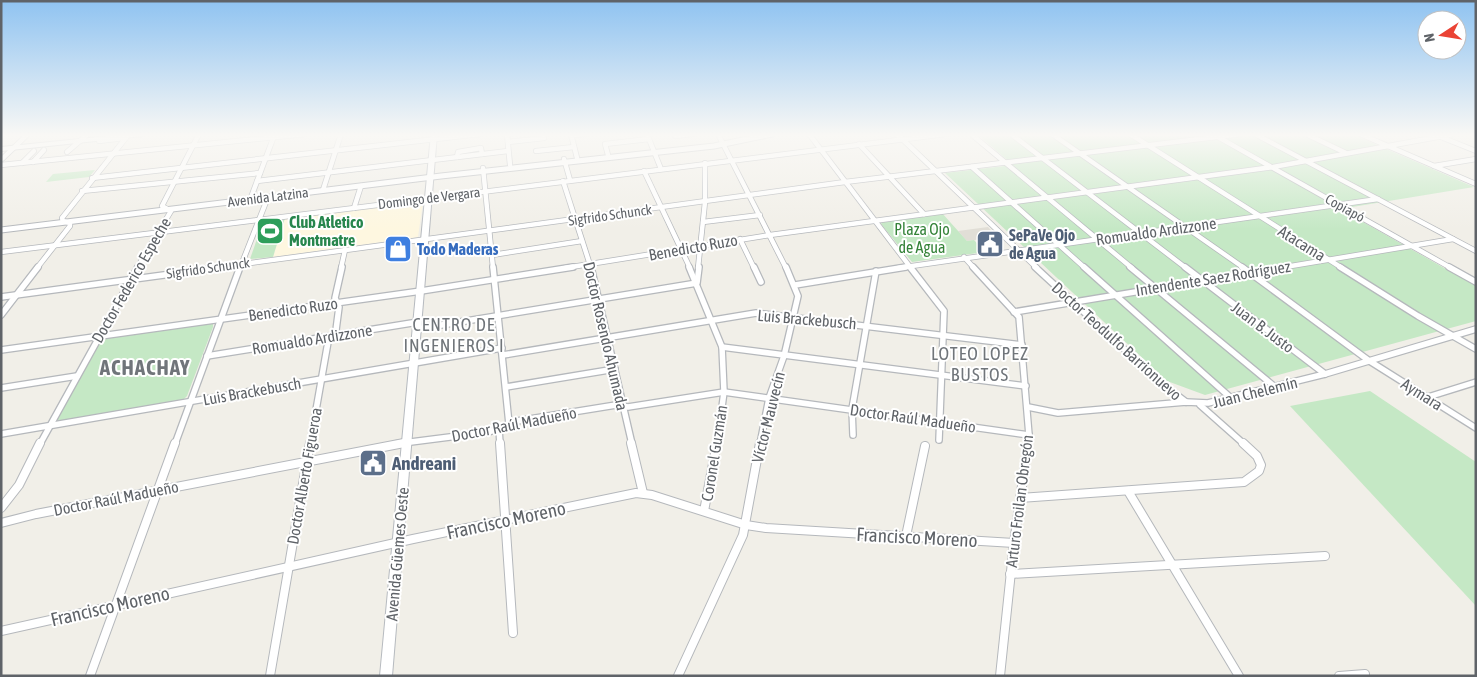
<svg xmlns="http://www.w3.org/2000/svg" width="1477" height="677" font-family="'Asap Condensed',sans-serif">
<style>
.commercial{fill:#fef7e0}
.education{fill:#e1ded6}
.green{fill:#c5e8c5}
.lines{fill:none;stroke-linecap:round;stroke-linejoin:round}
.minor-far2-casing{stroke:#b5b8bc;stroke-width:6}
.minor-far1-casing{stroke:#b5b8bc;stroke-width:8}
.minor-casing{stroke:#b5b8bc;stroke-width:10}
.tertiary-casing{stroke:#b5b8bc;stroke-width:7}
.secondary-casing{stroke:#b6babf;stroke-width:2}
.minor-far2{stroke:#fff;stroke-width:4.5}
.minor-far1{stroke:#fff;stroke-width:5.5}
.minor{stroke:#fff;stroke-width:8}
.tertiary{stroke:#fff;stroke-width:5}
.secondary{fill:#fff;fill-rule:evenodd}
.labels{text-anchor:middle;stroke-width:4;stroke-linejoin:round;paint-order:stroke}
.far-street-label{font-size:14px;fill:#5f6368;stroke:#fff}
.leisure-label{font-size:16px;font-weight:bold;fill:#27864d;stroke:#fff;text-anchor:start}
.park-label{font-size:16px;fill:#348238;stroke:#fff}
.street-label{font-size:16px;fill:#5f6368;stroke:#fff}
.service-label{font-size:16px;font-weight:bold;fill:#4e5e75;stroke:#fff;text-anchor:start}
.shop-label{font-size:16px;font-weight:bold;fill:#366cbe;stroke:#fff;text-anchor:start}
.neighbourhood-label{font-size:18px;letter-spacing:1px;fill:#70757a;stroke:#fff}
.near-service-label{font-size:19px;font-weight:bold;fill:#4e5e75;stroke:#fff;text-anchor:start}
.near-street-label{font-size:19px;fill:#5f6368;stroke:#fff}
.district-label{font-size:21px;font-weight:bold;letter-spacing:1px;fill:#70757a;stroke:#fff}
</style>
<rect width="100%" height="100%" fill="#f1efe8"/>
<path class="commercial" d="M423 202 418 237 273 257 285 218Z"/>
<path class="education" d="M988 227 997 237 967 241 958 231Z"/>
<g class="green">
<path d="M977 134H1352L1474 187 1340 209 1476 286V321L1205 395 1167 381 945 173 1013 165Z"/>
<path d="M95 170 89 177 46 182 53 174Z"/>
<path d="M942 213 967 241 974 240 985 252 912 262 881 224 882 222Z"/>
<path d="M285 218 273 257 250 259 263 222Z"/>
<path d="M210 324H213V327L187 396 183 400 55 422 102 338Z"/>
<path d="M1370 391 1476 462V606L1290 406Z"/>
</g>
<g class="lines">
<g class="minor-far2-casing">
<g id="minor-far2">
<path d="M507 134 510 165"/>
<path d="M571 134 577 158"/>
<path d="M647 134 661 169"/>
<path d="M718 134 786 268"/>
<path d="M809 134 911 268"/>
<path d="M897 134 1037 268"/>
<path d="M971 134 1132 268"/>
<path d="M1011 134 1186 268"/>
<path d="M1052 134 1244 268"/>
<path d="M1130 134 1342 268"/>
<path d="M1255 134 1476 251"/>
<path d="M1306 134 1346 153"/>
<path d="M1360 134 1476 184"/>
<path d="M571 135 586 134"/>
<path d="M675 136 693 134"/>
<path d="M1218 137 1451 268"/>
<path d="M1441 137 1476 151"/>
<path d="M99 141 124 138"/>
<path d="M508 142 544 138"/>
<path d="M859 144 924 214"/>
<path d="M536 151 574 147"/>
<path d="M67 152 88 134"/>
<path d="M608 155 605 144 649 139"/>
<path d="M457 157 458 152 481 148 482 154"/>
<path d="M2 159 28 134"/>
<path d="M564 159 570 180"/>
<path d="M33 162 44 150"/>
<path d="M22 163 34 151"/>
<path d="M1 165 306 134"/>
<path d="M1434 166 1476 159"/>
<path d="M972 167 1085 268"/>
<path d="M483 168 493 268"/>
<path d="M644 171 690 268"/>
<path d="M92 178 480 134"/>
<path d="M257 181 508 151"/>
<path d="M563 181 591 268"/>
<path d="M323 190 341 134"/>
<path d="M82 191 260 173"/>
<path d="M250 200 274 136"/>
<path d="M354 208 361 186"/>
<path d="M703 222 760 215"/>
<path d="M740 239 754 268"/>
<path d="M1 252 946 134"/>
<path d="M492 255 582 241"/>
<path d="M964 257 974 268"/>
<path d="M37 268 70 226V223L63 221 62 218 129 134"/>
<path d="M137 268 171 211 162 206 199 134"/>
<path d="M214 268 845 182 1241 134"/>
<path d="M240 268 268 197"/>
<path d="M341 268 345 250"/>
<path d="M565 268 770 235 1273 167 1454 134"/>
<path d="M698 268 705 202V163"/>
<path d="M898 268 1378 199"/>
<path d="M1279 268 1453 239"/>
</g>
</g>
<g class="minor-far1-casing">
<g id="minor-far1">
<path d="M493 267 509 424"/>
<path d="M591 267 632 444"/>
<path d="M689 267 722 347 724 392 717 444"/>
<path d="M754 267 761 282"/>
<path d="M910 267 944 311 939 440"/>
<path d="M973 267 1019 317 1029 435 1028 444"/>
<path d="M1035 267 1161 383 1186 402"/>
<path d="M1084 267 1231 398"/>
<path d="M1130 267 1275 387"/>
<path d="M1185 267 1325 374"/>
<path d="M1242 267 1368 360 1476 428"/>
<path d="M1340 267 1418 316 1476 349"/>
<path d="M1449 267 1476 282"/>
<path d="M795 285 906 267"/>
<path d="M1 297 223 267"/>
<path d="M1014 312 1286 267"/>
<path d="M1 315 38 267"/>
<path d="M417 329 697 283 699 267"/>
<path d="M722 347 1026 386"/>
<path d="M1 350 421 291 573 267"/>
<path d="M503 355 756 313 1022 345"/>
<path d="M207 356 418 322"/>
<path d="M506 387 615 369"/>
<path d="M1 388 77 376"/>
<path d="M1428 397 1476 382"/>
<path d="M1200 405 1244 444"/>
<path d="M1028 407 1058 413 1186 402 1208 403 1325 374 1476 329"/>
<path d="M499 429 500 444"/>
<path d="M1 434 502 348"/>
<path d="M853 435 852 409 876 271"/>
<path d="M40 444 138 267"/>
<path d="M175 444 240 267"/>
<path d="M310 444 328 342 336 330 339 307 335 298 342 267"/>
<path d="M395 444 489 432 517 421 616 405 628 407 724 392 1029 435"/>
<path d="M760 444 769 398 784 356 798 296 786 267"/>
</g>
</g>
<g class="minor-casing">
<g id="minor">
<path d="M500 443 513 633"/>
<path d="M631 443 643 493"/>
<path d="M1128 491 1239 676"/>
<path d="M1020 498 1244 482 1259 471 1261 465 1257 456 1243 443"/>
<path d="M1 508 19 485 40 443"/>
<path d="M704 511 717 443"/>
<path d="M1 523 36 514 404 443"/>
<path d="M906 536 925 446"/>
<path d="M1010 574 1325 556"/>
<path d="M1 631 413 539 636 493 652 495 746 525 766 528 1014 543"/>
<path d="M90 676 175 443"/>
<path d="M270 676 310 443"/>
<path d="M678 676 743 535 760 443"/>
<path d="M1000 676 1014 543 1028 443"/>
<path d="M1339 676 1365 674"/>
</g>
</g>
<g class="tertiary-casing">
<path id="tertiary" d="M1 230 441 176 714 146 772 134"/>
</g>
<g class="secondary-casing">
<g id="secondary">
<path d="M128 134H145L143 136 1 151V147Z"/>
<path d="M431 134H437L392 676H380Z"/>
</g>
</g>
<use href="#minor-far2" class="minor-far2"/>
<use href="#minor-far1" class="minor-far1"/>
<use href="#minor" class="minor"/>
<use href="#tertiary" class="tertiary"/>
<use href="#secondary" class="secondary"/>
</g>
<linearGradient id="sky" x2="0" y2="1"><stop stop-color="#8fc3f1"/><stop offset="0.59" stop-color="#f9f8f5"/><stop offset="1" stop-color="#f9f8f5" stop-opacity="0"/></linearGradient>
<rect width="1477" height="229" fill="url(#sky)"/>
<defs>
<g id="stadium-square" transform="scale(1.4375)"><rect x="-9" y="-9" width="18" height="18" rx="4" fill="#2e9e5b" stroke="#fff"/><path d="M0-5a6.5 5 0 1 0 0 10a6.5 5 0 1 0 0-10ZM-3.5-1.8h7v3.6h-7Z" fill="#fff"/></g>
<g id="civic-square" transform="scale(1.4375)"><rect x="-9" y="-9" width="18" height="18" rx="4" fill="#5c6f8a" stroke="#fff"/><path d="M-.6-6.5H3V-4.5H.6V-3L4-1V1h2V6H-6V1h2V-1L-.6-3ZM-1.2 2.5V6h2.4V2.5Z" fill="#fff"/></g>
<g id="shop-square" transform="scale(1.4375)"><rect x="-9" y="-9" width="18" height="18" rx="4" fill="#3f7fe0" stroke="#fff"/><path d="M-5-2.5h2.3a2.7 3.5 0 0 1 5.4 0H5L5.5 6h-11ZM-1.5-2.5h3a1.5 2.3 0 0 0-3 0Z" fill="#fff"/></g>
</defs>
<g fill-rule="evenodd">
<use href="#stadium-square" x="270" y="231"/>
<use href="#civic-square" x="990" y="244"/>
<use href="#shop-square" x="398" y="249"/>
<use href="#civic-square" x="373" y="463"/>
</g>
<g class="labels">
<g class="far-street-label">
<text transform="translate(268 197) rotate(-7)" y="5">Avenida Latzina</text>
<text transform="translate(429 198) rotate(-7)" y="5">Domingo de Vergara</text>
<text transform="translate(1345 208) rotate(29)" y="5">Copiapó</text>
<text transform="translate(610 215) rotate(-8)" y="5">Sigfrido Schunck</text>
<text transform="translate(208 268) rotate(-8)" y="5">Sigfrido Schunck</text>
</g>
<g class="leisure-label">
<text x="289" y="228">Club Atletico<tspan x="289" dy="18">Montmatre</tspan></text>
</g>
<g class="park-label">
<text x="922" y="235">Plaza Ojo<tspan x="922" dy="18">de Agua</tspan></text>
</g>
<g class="street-label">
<text transform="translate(1156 231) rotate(-8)" y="6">Romualdo Ardizzone</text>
<text transform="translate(1302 243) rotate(32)" y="6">Atacama</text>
<text transform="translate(693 247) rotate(-10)" y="6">Benedicto Ruzo</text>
<text transform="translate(1213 278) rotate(-9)" y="6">Intendente Saez Rodríguez</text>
<text transform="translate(131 280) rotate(-60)" y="6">Doctor Federico Espeche</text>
<text transform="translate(293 309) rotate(-8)" y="6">Benedicto Ruzo</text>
<text transform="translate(807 319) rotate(5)" y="6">Luis Brackebusch</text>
<text transform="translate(1263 327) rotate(37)" y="6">Juan B. Justo</text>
<text transform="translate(606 336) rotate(77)" y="6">Doctor Rosendo Ahumada</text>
<text transform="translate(312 339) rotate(-9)" y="6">Romualdo Ardizzone</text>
<text transform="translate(1117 341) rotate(42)" y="6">Doctor Teodulfo Barrionuevo</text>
<text transform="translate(252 391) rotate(-10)" y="6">Luis Brackebusch</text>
<text transform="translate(1255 392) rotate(-14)" y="6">Juan Chelemín</text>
<text transform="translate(1422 394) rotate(32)" y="6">Aymara</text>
<text transform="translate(768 417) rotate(-76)" y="6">Víctor Mauvecín</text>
<text transform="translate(913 418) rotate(8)" y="6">Doctor Raúl Madueño</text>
<text transform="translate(514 424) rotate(-11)" y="6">Doctor Raúl Madueño</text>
<text transform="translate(714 453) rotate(-81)" y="6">Coronel Guzmán</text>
<text transform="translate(304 476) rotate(-80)" y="6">Doctor Alberto Figueroa</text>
<text transform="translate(116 498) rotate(-11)" y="6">Doctor Raúl Madueño</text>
<text transform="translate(1019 501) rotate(-83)" y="6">Arturo Froilan Obregón</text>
<text transform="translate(397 554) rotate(-85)" y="6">Avenida Güemes Oeste</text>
</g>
<g class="service-label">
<text x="1009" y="241">SePaVe Ojo<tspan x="1009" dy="18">de Agua</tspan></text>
</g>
<g class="shop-label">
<text x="417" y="255">Todo Maderas</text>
</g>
<g class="neighbourhood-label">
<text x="454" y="331">CENTRO DE<tspan x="454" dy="21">INGENIEROS I</tspan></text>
<text x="980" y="360">LOTEO LOPEZ<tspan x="980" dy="21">BUSTOS</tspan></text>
</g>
<g class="near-service-label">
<text x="392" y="470">Andreani</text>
</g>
<g class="near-street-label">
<text transform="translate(506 520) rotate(-12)" y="7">Francisco Moreno</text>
<text transform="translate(917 537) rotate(3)" y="7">Francisco Moreno</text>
<text transform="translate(110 606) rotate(-13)" y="7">Francisco Moreno</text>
</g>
<g class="district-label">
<text x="145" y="375">ACHACHAY</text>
</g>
</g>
<rect width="1477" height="677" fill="none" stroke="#5f6368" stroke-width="5"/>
<g transform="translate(1442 35) rotate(258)"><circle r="24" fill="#ffffff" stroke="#bfc1c3"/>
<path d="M0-4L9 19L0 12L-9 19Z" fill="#ea4335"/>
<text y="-8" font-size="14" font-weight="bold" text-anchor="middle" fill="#5f6368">N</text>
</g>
</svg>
